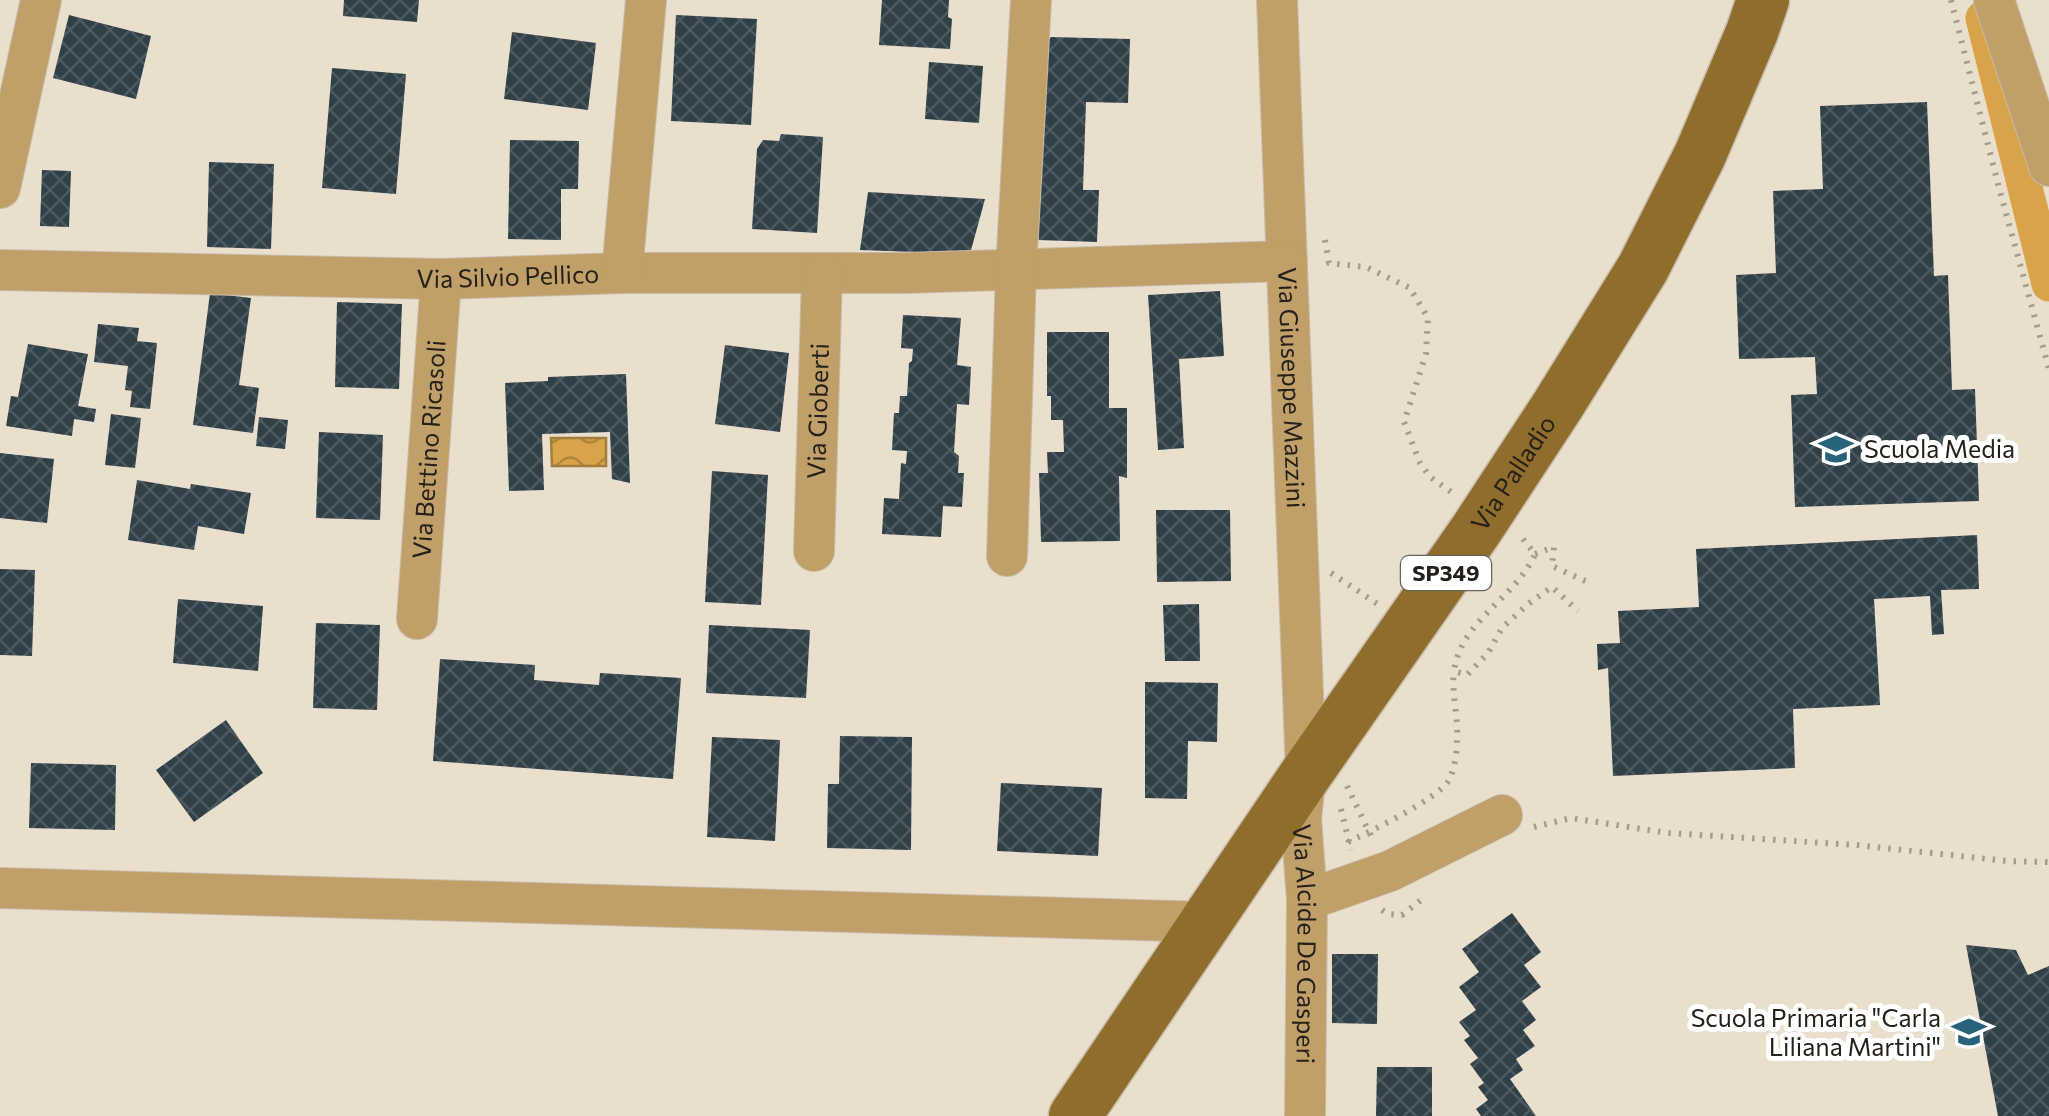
<svg xmlns="http://www.w3.org/2000/svg" width="2049" height="1116" font-family="Commissioner,sans-serif">
<style>
.water{fill:url(#water-waves);stroke:#a37d3b;stroke-width:2.5}
.lines{fill:none;stroke-linecap:round;stroke-linejoin:round}
.canal{stroke:#d9a449;stroke-width:35}
.building{fill:url(#building-cross-hatch)}
.minor-casing{stroke:#c7bcac;stroke-width:42}
.major-casing{stroke:#c7bcac;stroke-width:55}
.path{stroke:#a59c8e;stroke-width:6;stroke-dasharray:2.5 8;stroke-linecap:butt}
.minor{stroke:#c19f68;stroke-width:40}
.major{stroke:#916d2b;stroke-width:52}
.labels{text-anchor:middle;stroke-width:10;stroke-linejoin:round;paint-order:stroke}
.shield{fill:#fff;stroke:#66645f;stroke-width:2.5}
.shield-label{font-size:22px;font-weight:bold;fill:#25211a}
.street-label{font-size:25px;fill:#25211a;stroke:#fff}
.poi-label{font-size:25px;fill:#25211a;stroke:#fff;text-anchor:start}
</style>
<defs>
<pattern id="water-waves" width="16" height="10" patternUnits="userSpaceOnUse" patternTransform="scale(2.5)"><rect width="16" height="10" fill="#d9a449"/><path d="M0 5q4-4 8 0t8 0" fill="none" stroke="#b0853c"/></pattern>
<pattern id="building-cross-hatch" width="8" height="8" patternUnits="userSpaceOnUse" patternTransform="scale(2.5)"><rect width="8" height="8" fill="#2f4049"/><path d="M0 0l8 8M0 8l8-8" fill="none" stroke="#4c5960"/></pattern>
</defs>
<rect width="100%" height="100%" fill="#eadecc"/>
<path class="water" d="M551 438H606V466H552Z"/>
<g class="lines">
<path class="canal" d="M1983 18 2049 284"/>
</g>
<g class="building">
<path d="M344 0H419L417 22 343 16Z"/>
<path d="M882 0H949L948 17 952 19 950 49 879 45Z"/>
<path d="M69 15 151 36 136 99 53 78Z"/>
<path d="M676 15 757 19 751 125 671 121Z"/>
<path d="M512 32 596 43 588 110 504 99Z"/>
<path d="M1051 37 1130 39 1128 103 1086 102 1083 190H1099L1097 242 1038 240 1040 191 1030 59Z"/>
<path d="M929 62 983 66 979 123 925 119Z"/>
<path d="M332 68 406 74 396 194 322 188Z"/>
<path d="M1927 102 1934 276 1948 275 1952 390 1975 389 1979 501 1795 507 1791 395 1817 394 1815 357 1739 359 1736 275 1776 273 1773 191 1823 189 1820 106Z"/>
<path d="M781 134 823 137 817 233 752 229 757 149 763 140 779 141Z"/>
<path d="M510 140 579 141 578 189H561V240L508 239Z"/>
<path d="M209 162 274 164 271 249 207 247Z"/>
<path d="M42 170 71 171 69 227 40 226Z"/>
<path d="M868 192 985 199 970 254 860 250Z"/>
<path d="M1220 291 1224 356 1179 359 1184 448 1158 450 1148 295Z"/>
<path d="M210 293 251 298 239 385 259 388 253 433 193 425Z"/>
<path d="M337 302 402 304 399 389 335 387Z"/>
<path d="M903 315 961 318 957 365 971 367 969 405 957 404 954 452 959 456 958 473H964L962 507 943 506 941 537 882 534 884 498 899 499 901 463 906 464 907 451 892 450 894 413H899L900 396H907L909 363 912 361 913 349 901 348Z"/>
<path d="M98 324 139 328 137 341 157 343 150 409 130 407 132 391 125 390 128 366 94 362Z"/>
<path d="M1047 332H1109V408H1127V478L1119 476 1120 541 1041 542 1039 473H1048L1047 452H1064L1063 420H1051V396H1047Z"/>
<path d="M28 344 88 354 78 406 96 409 94 422 74 419 72 436 6 426 11 396 18 397Z"/>
<path d="M725 345 789 353 780 432 715 424Z"/>
<path d="M626 374 630 483 612 479 610 432 542 434 544 490 509 491 505 383 548 381V377Z"/>
<path d="M111 414 141 418 135 468 105 465Z"/>
<path d="M259 417 288 420 285 449 256 446Z"/>
<path d="M319 432 383 435 380 520 316 518Z"/>
<path d="M0 453 54 459 47 523 0 518Z"/>
<path d="M712 471 768 475 761 605 705 602Z"/>
<path d="M137 480 190 489 191 484 251 493 244 534 198 526 194 550 128 540Z"/>
<path d="M1156 510H1230L1231 581 1157 582Z"/>
<path d="M1977 535 1979 589 1941 590 1944 634 1932 635 1930 596 1874 599 1880 705 1793 709 1795 768 1613 776 1608 668 1598 670 1597 644 1620 643 1618 611 1699 607 1696 549Z"/>
<path d="M0 569 35 570 32 656 0 655Z"/>
<path d="M178 599 263 606 258 671 173 663Z"/>
<path d="M1199 604 1200 661H1165L1163 605Z"/>
<path d="M316 623 380 625 377 710 313 708Z"/>
<path d="M709 625 810 630 806 698 706 693Z"/>
<path d="M440 659 535 665 534 680 599 685 600 673 681 678 673 779 433 761Z"/>
<path d="M1145 682 1218 683 1217 742 1188 741 1187 799 1145 798Z"/>
<path d="M226 720 263 773 194 822 156 770Z"/>
<path d="M840 736 912 737 911 850 827 848 828 784H839Z"/>
<path d="M712 737 780 740 775 841 707 837Z"/>
<path d="M31 763 116 765 115 830 29 828Z"/>
<path d="M1001 783 1102 788 1098 856 997 851Z"/>
<path d="M1512 913 1541 952 1524 965 1541 987 1522 1001 1536 1020 1523 1030 1535 1046 1516 1059 1523 1070 1510 1079 1536 1116H1481L1476 1109 1488 1100 1478 1087 1484 1083 1470 1064 1478 1058 1464 1040 1470 1036 1459 1022 1476 1010 1459 987 1479 972 1462 949Z"/>
<path d="M1966 945 2016 950 2028 975 2049 966V1116H1998Z"/>
<path d="M1332 954H1378L1377 1024 1332 1023Z"/>
<path d="M1377 1067H1432V1116H1376Z"/>
</g>
<g class="lines">
<g class="minor-casing">
<g id="minor">
<path id="s1" d="M1277 0 1306 774 1301 818 1307 900 1305 1116"/>
<path d="M1994 0 2049 166"/>
<path d="M0 188 41 0"/>
<path id="s2" d="M0 270 441 279 622 273H904L1287 261"/>
<path d="M622 273 646 0"/>
<path id="s3" d="M814 551 822 273"/>
<path d="M1007 556 1016 270 1031 0"/>
<path id="s4" d="M417 619 441 279"/>
<path d="M0 888 1208 922"/>
<path d="M1307 900 1390 871 1502 815"/>
</g>
</g>
<g class="major-casing">
<g id="major">
<path id="s5" d="M1075 1116 1306 774 1476 530 1558 405 1643 268 1700 155 1752 32 1763 0"/>
</g>
</g>
<g class="path">
<path d="M1951 0 1999 188 2049 369"/>
<path d="M1325 240 1329 263 1366 267 1410 288 1428 318 1426 354 1404 422 1420 463 1430 477 1454 494"/>
<path d="M1523 539 1535 554C1516 598 1461 620 1454 671L1467 675 1488 653 1502 628 1528 604 1552 587 1578 611"/>
<path d="M1535 554 1554 547 1552 566 1590 583"/>
<path d="M1331 573 1379 605"/>
<path d="M1347 786 1374 842"/>
<path d="M1341 809 1351 850"/>
<path d="M1534 827 1571 818 1668 833 1856 845 2007 861 2049 862"/>
<path d="M1348 842C1369 832 1438 799 1449 780 1454 771 1457 753 1457 742 1459 718 1451 694 1454 671"/>
<path d="M1382 910 1388 914 1402 915 1426 896"/>
</g>
<use href="#minor" class="minor"/>
<use href="#major" class="major"/>
</g>
<defs>
<g id="school-bare" transform="scale(2.7)"><path d="M0-5L7-2L0 1L-7-2ZM-4 1L0 2.5L4 1V4Q0 6-4 4Z" fill="#28627b" stroke="#fff" stroke-width="2.5" paint-order="stroke"/></g>
</defs>
<g fill-rule="evenodd">
<use href="#school-bare" x="1836" y="449"/>
<use href="#school-bare" x="1969" y="1032"/>
</g>
<g class="labels">
<rect class="shield" x="1401" y="556" width="90" height="34" rx="8"/>
<g class="shield-label">
<text x="1446" y="581">SP349</text>
</g>
<g class="street-label">
<text dy="9" stroke="none"><textPath href="#s2" startOffset="508">Via Silvio Pellico</textPath></text>
<text dy="9" stroke="none"><textPath href="#s1" startOffset="388">Via Giuseppe Mazzini</textPath></text>
<text dy="9" stroke="none"><textPath href="#s3" startOffset="140">Via Gioberti</textPath></text>
<text dy="9" stroke="none"><textPath href="#s4" startOffset="170">Via Bettino Ricasoli</textPath></text>
<text dy="9" stroke="none"><textPath href="#s5" startOffset="778">Via Palladio</textPath></text>
<text dy="9" stroke="none"><textPath href="#s1" startOffset="945">Via Alcide De Gasperi</textPath></text>
</g>
<g class="poi-label">
<text x="1864" y="458">Scuola Media</text>
<text x="1941" y="1027" text-anchor="end">Scuola Primaria "Carla<tspan x="1941" dy="29">Liliana Martini"</tspan></text>
</g>
</g>
</svg>
